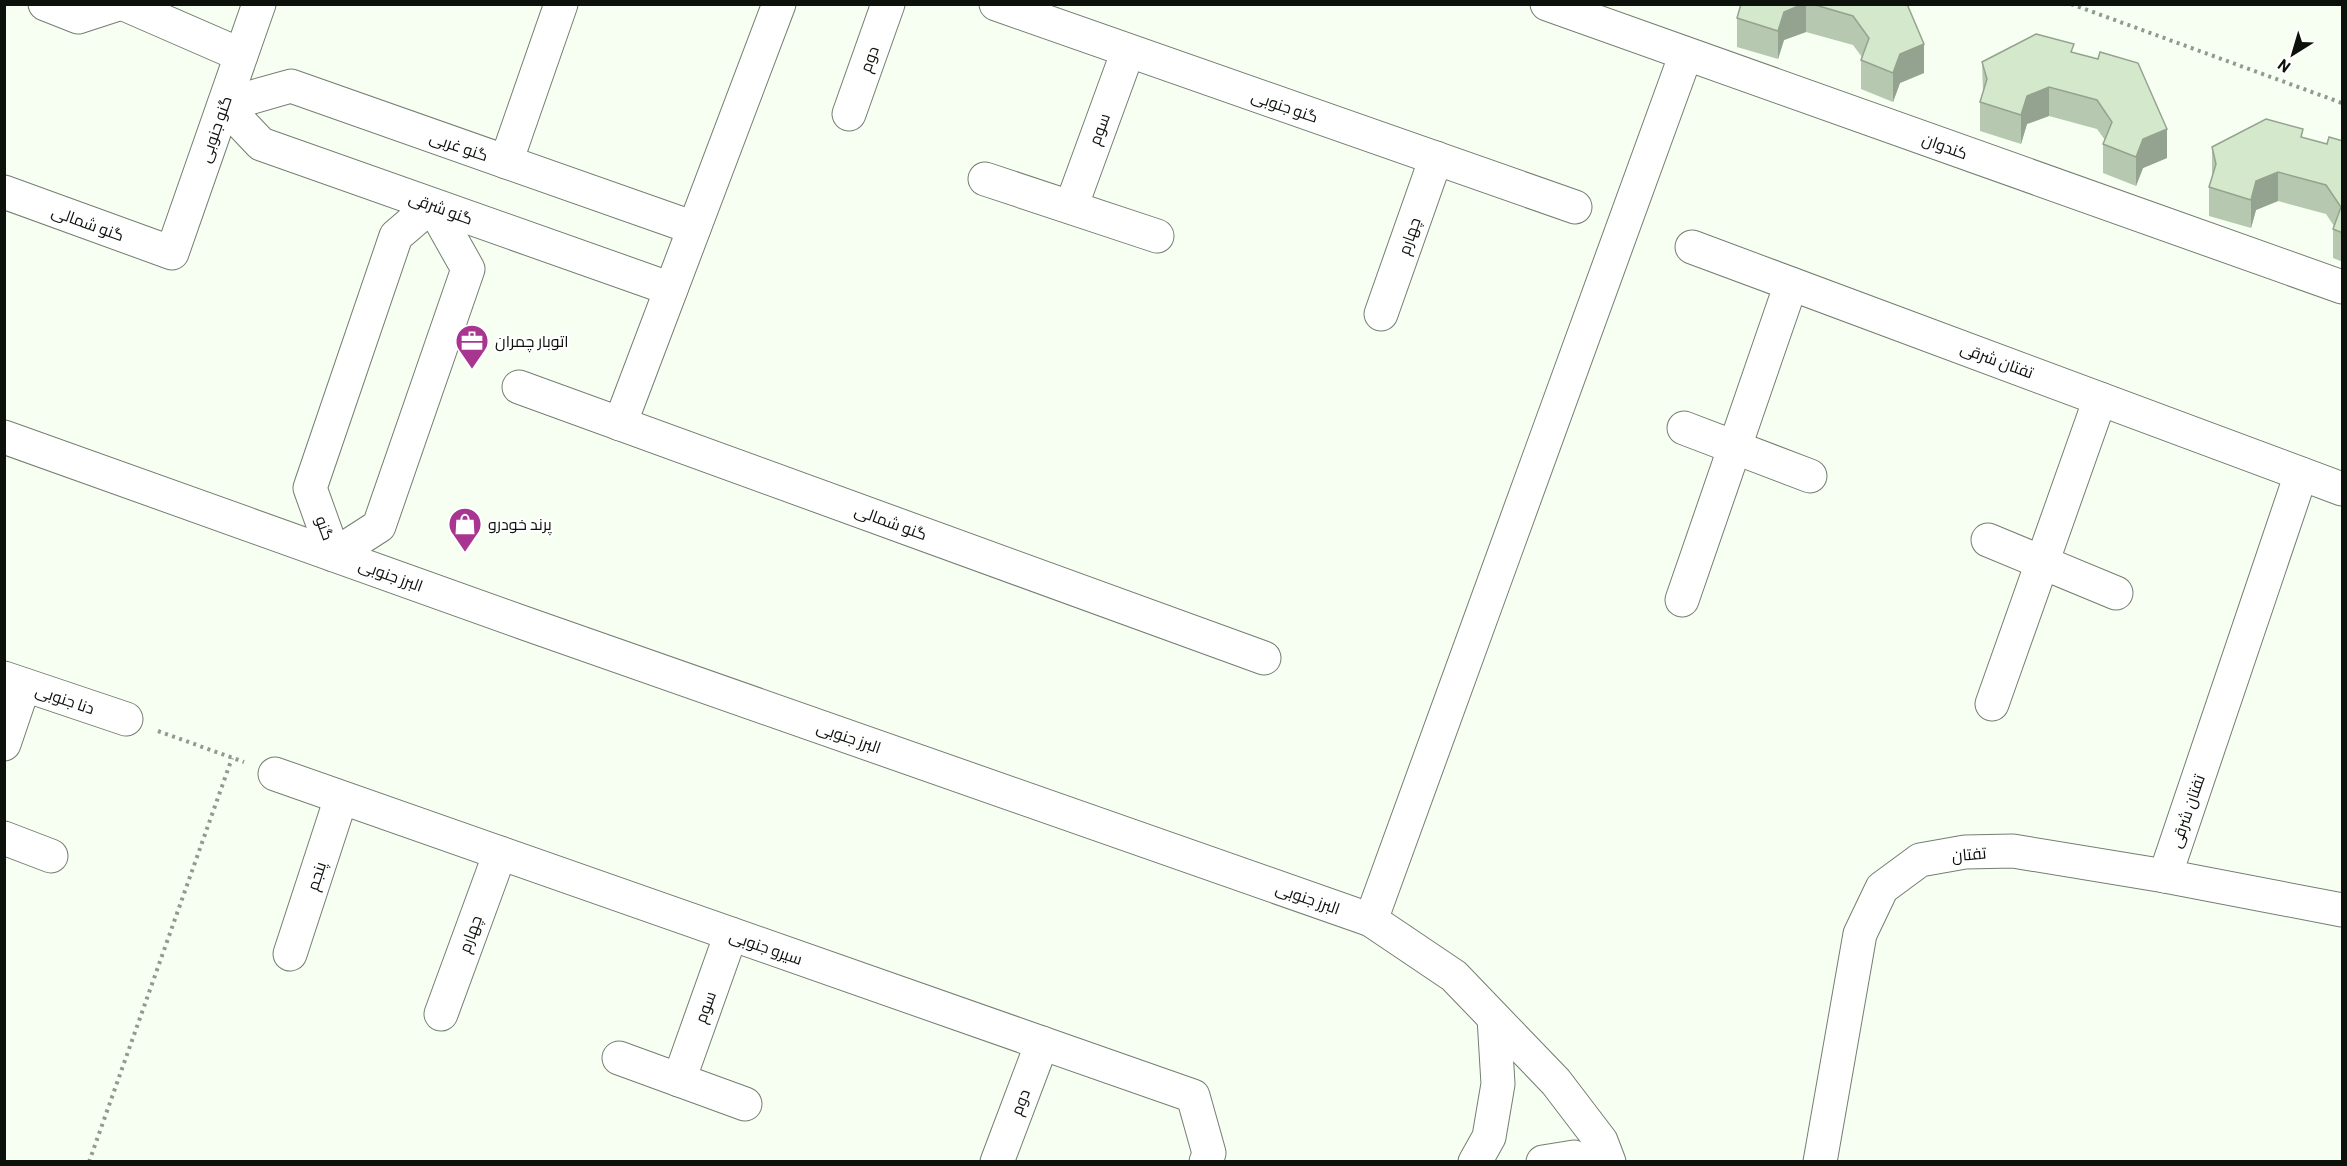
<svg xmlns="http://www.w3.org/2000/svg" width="2347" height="1166" font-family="Barlow,Cairo,sans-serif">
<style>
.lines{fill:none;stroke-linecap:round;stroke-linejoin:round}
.minor-casing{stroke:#747e71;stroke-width:35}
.path{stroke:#929990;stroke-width:4;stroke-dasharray:3 4.5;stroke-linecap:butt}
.minor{stroke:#fff;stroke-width:33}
.wall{fill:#b6c8af}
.shaded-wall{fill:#94a38f}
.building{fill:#d4e9cc;stroke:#94a38f;stroke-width:1.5}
.labels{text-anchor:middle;stroke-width:4.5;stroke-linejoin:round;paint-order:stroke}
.street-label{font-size:16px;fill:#0d110c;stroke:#fff}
.poi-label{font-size:16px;fill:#0d110c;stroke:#fff;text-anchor:start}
</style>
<rect width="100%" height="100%" fill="#f6fff2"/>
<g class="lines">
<g class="minor-casing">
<g id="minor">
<path d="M45 4 78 17 118 4"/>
<path d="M124 4 241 55"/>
<path d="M996 4 1575 207"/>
<path d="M1547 4 2342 287"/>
<path d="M849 114 888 4"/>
<path d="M506 162 561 4"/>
<path d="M985 179 1157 236"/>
<path d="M4 192 172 253 259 4"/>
<path d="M432 205 468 269 379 526 334 555 310 488 396 236Z"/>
<path d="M1071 207 1128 51"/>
<path d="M1692 247 2342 489"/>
<path d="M671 289 261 144 224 105 291 86 694 228"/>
<path d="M1381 314 1436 158"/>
<path d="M519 387 1264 658"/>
<path d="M620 424 779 4"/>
<path d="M1684 428 1810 476"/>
<path d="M4 437 524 623 1371 920 1454 976 1556 1082 1601 1141 1609 1162"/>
<path d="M1988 540 2116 593"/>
<path d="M1682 600 1791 284"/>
<path d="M4 678 126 719"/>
<path d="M1992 704 2100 399"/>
<path d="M4 744 24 685"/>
<path d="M275 774 1193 1096 1209 1153 1206 1162"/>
<path d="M4 838 51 856"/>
<path d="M2165 876 2301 474"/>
<path d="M1371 920 1686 54"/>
<path d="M290 954 341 798"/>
<path d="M441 1014 500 853"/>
<path d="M619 1058 745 1104"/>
<path d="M679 1080 731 934"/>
<path d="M997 1162 1042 1043"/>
<path d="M1475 1162 1489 1137 1498 1084 1494 1018"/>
<path d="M1543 1162 1574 1157 1580 1162"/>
<path d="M1820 1162 1860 934 1882 888 1920 860 1965 852 2013 851 2165 876 2342 910"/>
</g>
</g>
<g class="path">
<path d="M2071 4 2342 103"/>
<path d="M158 731 244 762"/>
<path d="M89 1162 232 758"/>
</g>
<use href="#minor" class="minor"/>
</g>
<g class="wall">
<path d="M1740 4H1907L1924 73 1900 83 1893 102 1861 89V60L1862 57 1853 45 1806 32 1784 40 1778 59 1737 47V18L1740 8Z"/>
<path d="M2074 53 2167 158 2143 168 2136 186 2103 173V144L2105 140 2097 129 2049 116 2027 124 2021 144 1980 131V102L1983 93 1982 62Z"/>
<path d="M2303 138 2327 144 2343 141V262L2333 258V229L2334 226 2326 214 2278 201 2256 210 2251 228 2209 216V187L2212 177V147Z"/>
</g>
<g class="shaded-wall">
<path d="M1803 4H1806V32L1784 40 1778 59V31L1784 12Z"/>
<path d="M1924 44V73L1900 83 1893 102V73L1900 54Z"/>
<path d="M2049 87V116L2027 124 2021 144V115L2027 96Z"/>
<path d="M2167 129V158L2143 168 2136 186V157L2143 139Z"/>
<path d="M2278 172V201L2256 210 2251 228V200L2256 181Z"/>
</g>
<g class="building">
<path d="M1741 4H1803L1784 12 1778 31 1737 18Z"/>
<path d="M1812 4H1907L1924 44 1900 54 1893 73 1861 60 1869 38 1853 16Z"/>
<path d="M2036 34 2074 44 2071 52 2098 59 2100 52 2138 63 2167 129 2143 139 2136 157 2103 144 2112 122 2097 100 2049 87 2027 96 2021 115 1980 102 1987 79 1982 62Z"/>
<path d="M2266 119 2303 129 2301 137 2327 144 2329 137 2343 141V233L2333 229 2341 207 2326 185 2278 172 2256 181 2251 200 2209 187 2216 164 2212 147Z"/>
</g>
<defs>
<g id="office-pin" transform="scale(1.725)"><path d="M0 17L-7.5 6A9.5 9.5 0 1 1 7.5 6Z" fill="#a8358f" stroke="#fff"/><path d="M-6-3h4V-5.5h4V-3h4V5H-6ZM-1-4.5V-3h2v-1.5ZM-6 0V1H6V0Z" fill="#fff"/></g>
<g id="shop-pin" transform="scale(1.725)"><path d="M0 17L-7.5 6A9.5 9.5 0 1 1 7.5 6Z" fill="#a8358f" stroke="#fff"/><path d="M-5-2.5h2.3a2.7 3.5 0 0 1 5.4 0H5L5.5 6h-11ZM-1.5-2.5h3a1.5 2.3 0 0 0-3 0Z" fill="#fff"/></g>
</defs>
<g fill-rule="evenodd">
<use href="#office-pin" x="472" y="341"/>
<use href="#shop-pin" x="465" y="524"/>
</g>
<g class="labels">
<g class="street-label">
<text transform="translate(869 59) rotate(-70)" y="6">دوم</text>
<text transform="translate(1285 106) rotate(19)" y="6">گنو جنوبی</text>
<text transform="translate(215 129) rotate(-71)" y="6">گنو جنوبی</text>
<text transform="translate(1099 129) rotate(-70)" y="6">سوم</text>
<text transform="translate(459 146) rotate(19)" y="6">گنو غربی</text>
<text transform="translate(1945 146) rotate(20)" y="6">کندوان</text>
<text transform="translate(441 208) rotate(20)" y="6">گنو شرقی</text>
<text transform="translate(88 223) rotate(20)" y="6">گنو شمالی</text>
<text transform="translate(1409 236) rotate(-71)" y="6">چهارم</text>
<text transform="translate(1997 360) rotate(20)" y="6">تفتان شرقی</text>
<text transform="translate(891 522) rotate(20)" y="6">گنو شمالی</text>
<text transform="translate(325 528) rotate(70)" y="6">گنو</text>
<text transform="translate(391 575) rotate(20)" y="6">البرز جنوبی</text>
<text transform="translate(65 699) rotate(19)" y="6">دنا جنوبی</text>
<text transform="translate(849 737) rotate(19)" y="6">البرز جنوبی</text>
<text transform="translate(2187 811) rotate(-71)" y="6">تفتان شرقی</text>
<text transform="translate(1969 854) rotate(-5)" y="6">تفتان</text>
<text transform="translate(316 876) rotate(-72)" y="6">پنجم</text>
<text transform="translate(1308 898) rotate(19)" y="6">البرز جنوبی</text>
<text transform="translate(470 934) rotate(-70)" y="6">چهارم</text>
<text transform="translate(766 947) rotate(19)" y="6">سیرو جنوبی</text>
<text transform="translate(705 1007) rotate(-70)" y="6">سوم</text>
<text transform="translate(1020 1102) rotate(-69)" y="6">دوم</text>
</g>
<g class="poi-label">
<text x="495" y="347">اتوبار چمران</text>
<text x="488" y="530">پرند خودرو</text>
</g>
</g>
<rect width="2347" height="1166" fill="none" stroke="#0d110c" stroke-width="12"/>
<g transform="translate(2293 54) rotate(217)" stroke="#ffffff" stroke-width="4.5" paint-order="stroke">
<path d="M0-4.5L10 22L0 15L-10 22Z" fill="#0d110c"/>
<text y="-9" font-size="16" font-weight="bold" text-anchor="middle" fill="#0d110c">N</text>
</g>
</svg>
